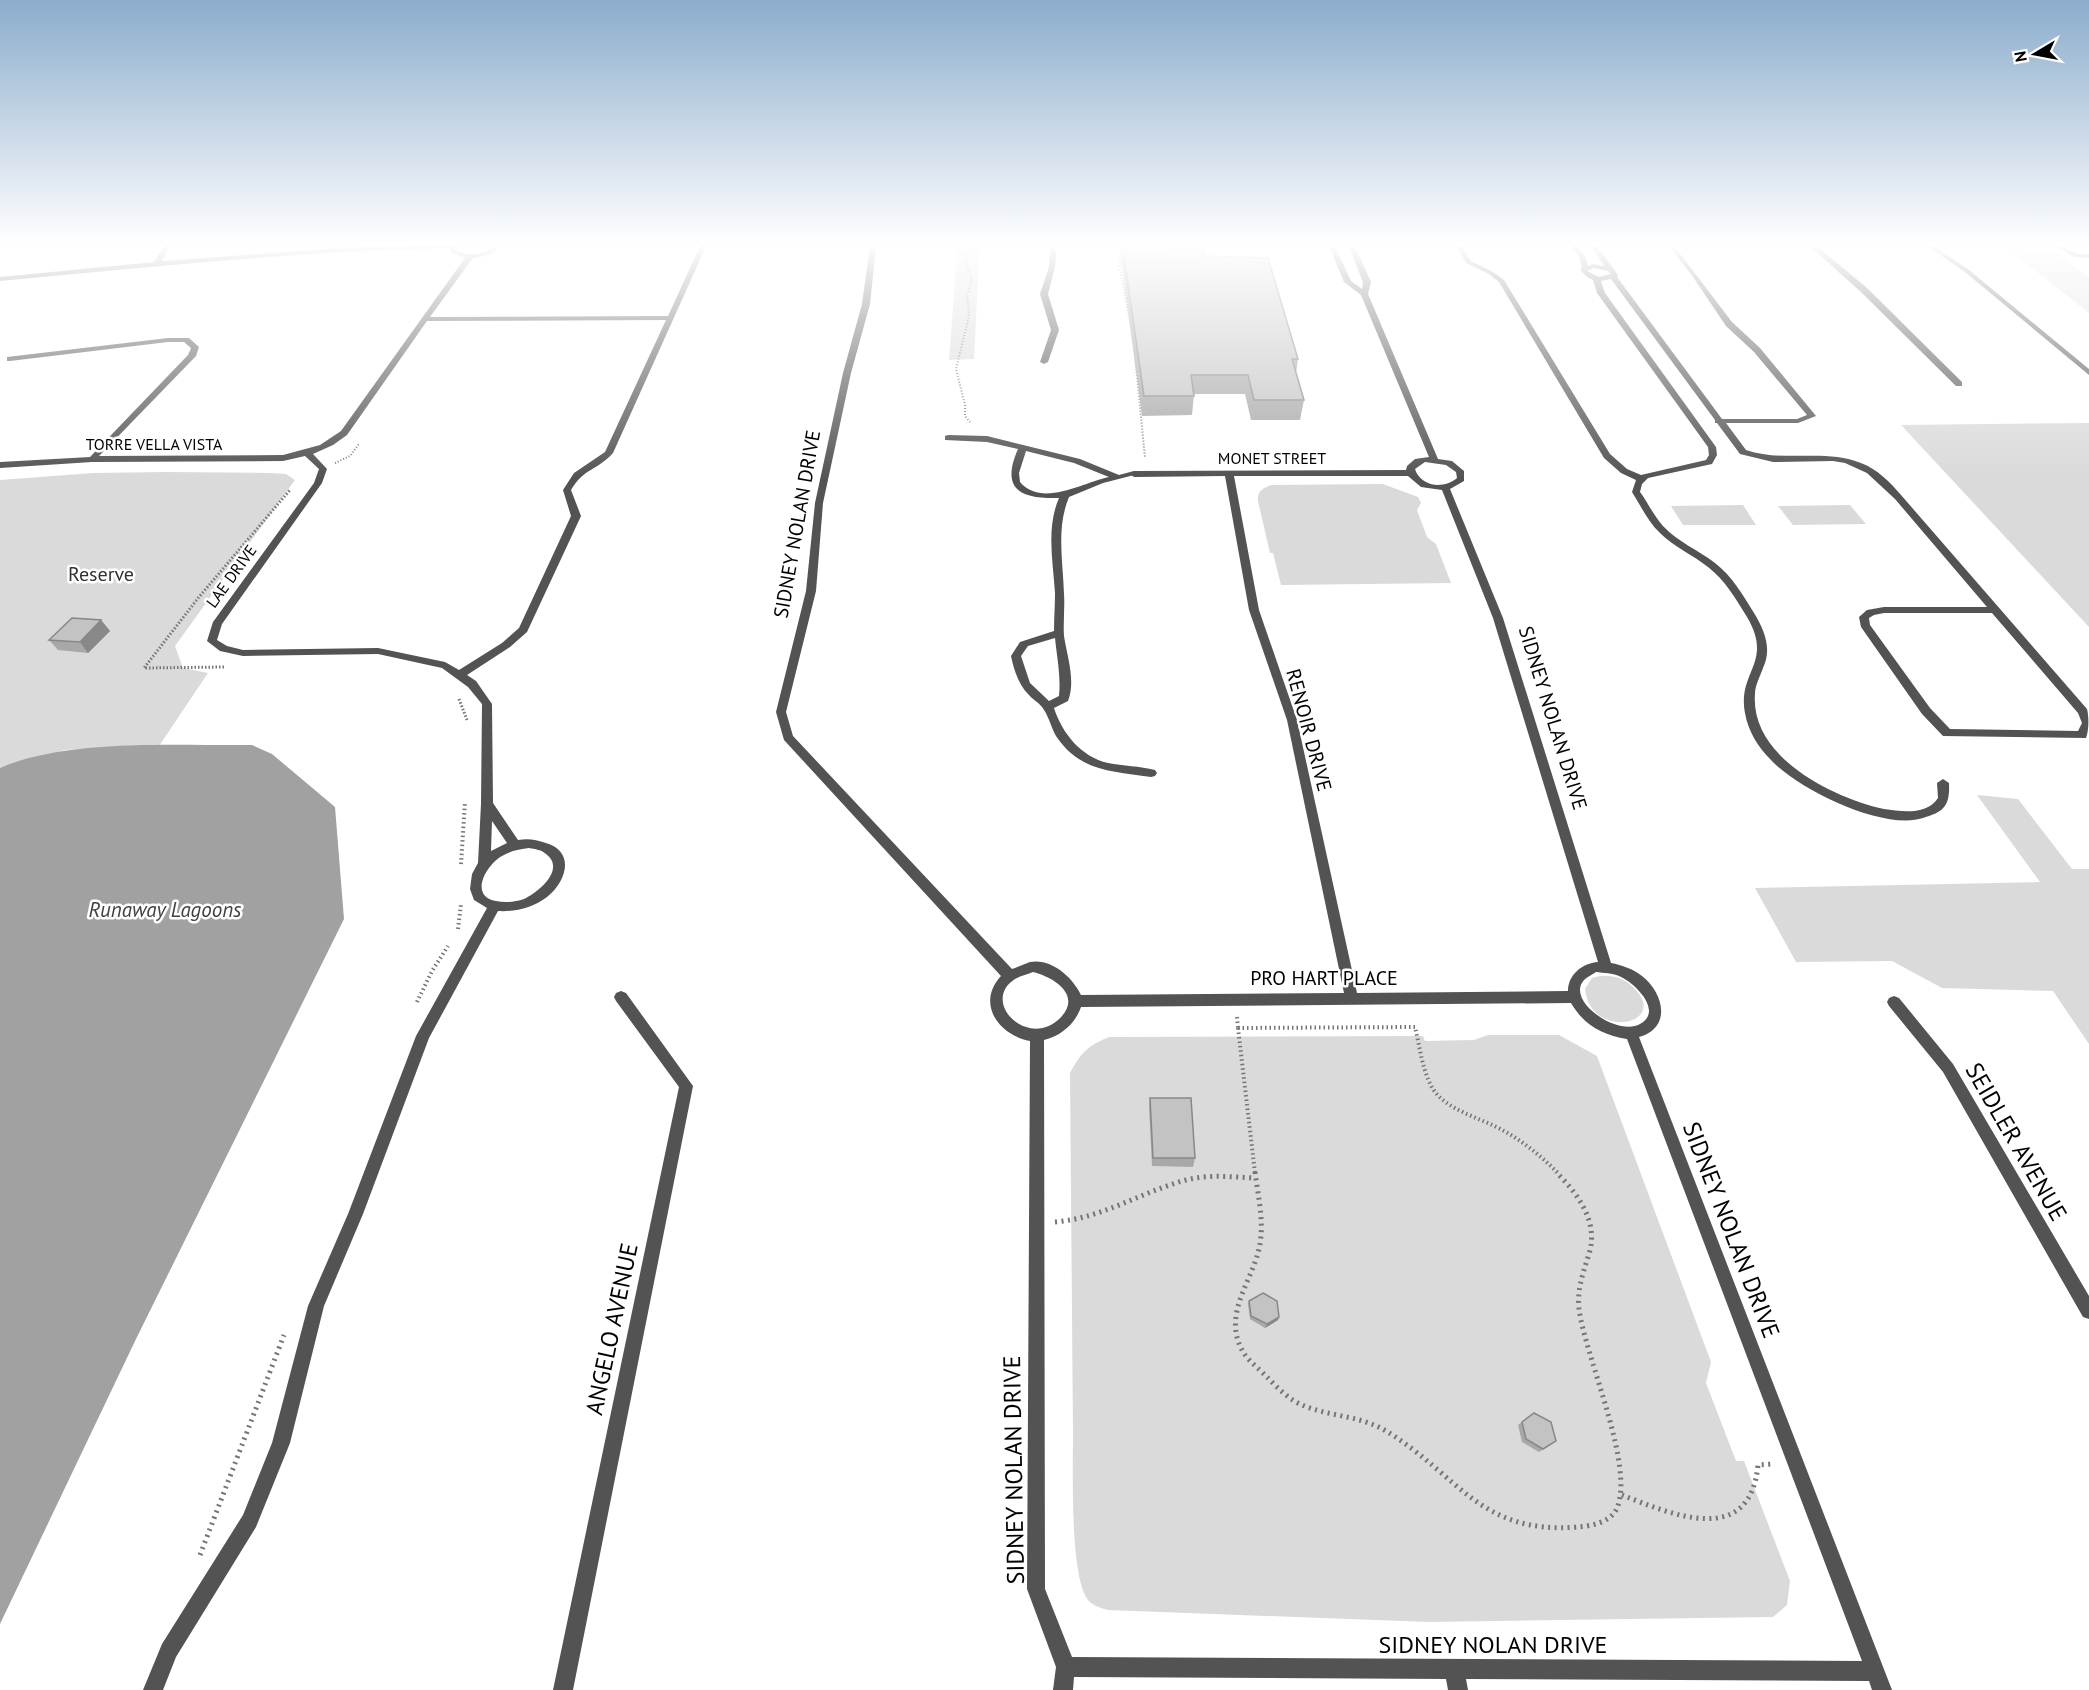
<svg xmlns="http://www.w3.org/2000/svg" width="2089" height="1690" font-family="'PT Sans',sans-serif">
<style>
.green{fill:#dadada}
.water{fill:#a1a1a1}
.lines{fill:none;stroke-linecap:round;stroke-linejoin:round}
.path-far3{stroke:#757575;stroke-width:2;stroke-dasharray:1 2;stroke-linecap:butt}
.path-far2{stroke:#757575;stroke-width:3;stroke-dasharray:1.5 2;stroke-linecap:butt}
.path-far1{stroke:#757575;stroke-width:4;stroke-dasharray:1.5 3;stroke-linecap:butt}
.path{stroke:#757575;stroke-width:5;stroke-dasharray:2 4.5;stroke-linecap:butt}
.service{fill:#535353;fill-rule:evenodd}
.minor{fill:#535353;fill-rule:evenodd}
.wall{fill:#a8a8a8}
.shaded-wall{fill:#888}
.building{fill:#c3c3c3;stroke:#888;stroke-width:1.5}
.labels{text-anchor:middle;stroke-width:5;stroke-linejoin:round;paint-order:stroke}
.far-street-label{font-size:16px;fill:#000;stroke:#fff}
.street-label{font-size:20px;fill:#000;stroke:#fff}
.park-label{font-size:20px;fill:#313131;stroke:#fff}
.water-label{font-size:21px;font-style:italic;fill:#424242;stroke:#fff}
.near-street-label{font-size:24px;fill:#000;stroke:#fff}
</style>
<rect width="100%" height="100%" fill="#fff"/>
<g class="green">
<path d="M958 242H980L974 359 949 360Z"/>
<path d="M1999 242H2042L2089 277V313Z"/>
<path d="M2089 423V627L1901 425Z"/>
<path d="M166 472 269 473 286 474 295 480 175 646 183 668 208 673 159 746 65 750 0 768V480L93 473Z"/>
<path d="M1383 484 1418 497 1421 503 1417 510 1427 537 1436 544 1451 583 1281 585 1273 553H1270L1258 501C1257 491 1262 489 1271 485Z"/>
<path d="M1743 505 1756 525H1683L1671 506Z"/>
<path d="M1850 505 1866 524 1793 525 1778 506Z"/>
<path d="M1977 795 2018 799 2072 869H2089V1044L2053 991 1942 988 1892 961 1796 962 1755 888 2040 882Z"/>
<path d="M1600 976C1613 975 1624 978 1634 988 1671 1025 1590 1041 1585 989L1592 978Z"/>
<path d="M1488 1035H1559L1597 1056 1711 1362 1706 1383 1736 1461H1744L1790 1581 1787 1605 1773 1617 1429 1622 1108 1610C1100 1608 1090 1605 1086 1597 1070 1569 1073 1469 1073 1434 1072 1314 1071 1193 1070 1073 1081 1053 1087 1046 1109 1037L1423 1036 1425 1041 1474 1040Z"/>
</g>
<path class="water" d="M252 745 272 754 335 807 344 919 136 1339 0 1624V768C69 738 177 746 252 745Z"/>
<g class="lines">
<g class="path-far3">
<path d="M970 242 966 264 972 281 967 295 969 316 956 369 965 405V416L970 422"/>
<path d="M1125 253H1119L1121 266H1119L1131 326"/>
<path d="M1134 345 1145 458"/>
<path d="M335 463 350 456 359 444"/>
</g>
<g class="path-far2">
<path d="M224 667 144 668 199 597 290 490"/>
<path d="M459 699 467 720"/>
</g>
<g class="path-far1">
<path d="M461 864 465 802"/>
<path d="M458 929 461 904"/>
<path d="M417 1002 432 971 448 946"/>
<path d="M1237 1017 1238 1028"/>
<path d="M1238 1028 1255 1173"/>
<path d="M1238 1028 1415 1027C1420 1047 1422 1071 1433 1089 1447 1111 1482 1118 1504 1131 1524 1142 1542 1157 1558 1173"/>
</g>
<g class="path">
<path d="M1255 1172C1258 1196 1264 1220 1260 1244 1254 1280 1223 1311 1241 1348 1246 1359 1256 1366 1265 1375 1274 1384 1284 1395 1296 1402 1324 1417 1358 1414 1386 1431 1459 1475 1479 1535 1578 1527 1592 1526 1611 1522 1617 1508 1635 1466 1585 1356 1579 1309 1577 1289 1583 1273 1589 1254 1599 1222 1578 1194 1556 1172"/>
<path d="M1055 1222C1103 1218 1141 1192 1186 1180 1209 1174 1232 1177 1255 1178"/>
<path d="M1622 1495C1673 1515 1750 1548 1758 1465L1773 1464"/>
<path d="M200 1555 284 1335"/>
</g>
<g class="service">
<path d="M1051 242H1057L1055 267 1048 294 1059 330 1048 362 1044 364 1040 362 1051 330 1040 294 1049 267Z"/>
<path d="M1453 242H1459L1471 261 1493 272 1504 280 1610 454 1627 469 1641 475 1706 460 1709 455 1708 447 1597 293 1593 280 1587 277 1580 270 1582 268 1579 256 1568 242H1574L1585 256 1588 266 1593 264 1604 266 1588 242H1594L1618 275 1617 277 1722 419H1797L1807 415 1754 352 1726 326 1691 274 1671 249 1661 242H1668L1675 247 1732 322 1760 348 1816 416 1798 423H1726L1746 450C1784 463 1825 448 1861 463 1877 469 1890 482 1901 495L2087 709C2089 717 2089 730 2086 738L1943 736 1922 714 1861 627 1859 617 1867 610 1884 607H1987L1895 499 1867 473 1845 463 1833 461 1773 462 1740 454 1717 423H1715V420L1611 279 1601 281 1605 293 1716 447 1717 455 1712 464 1648 478 1642 484 1640 492C1648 503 1654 516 1663 526 1678 542 1698 550 1715 563 1732 576 1743 595 1754 613 1765 631 1772 649 1763 668 1760 677 1755 685 1755 694 1750 757 1833 798 1884 809 1903 812 1927 815 1938 798L1937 783 1943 779 1949 783C1950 805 1945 812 1923 818 1883 831 1798 789 1771 760 1758 747 1748 731 1745 713 1737 671 1774 663 1747 617 1736 599 1725 580 1708 567 1693 555 1674 547 1660 533 1648 522 1641 506 1632 492L1636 480 1621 473 1604 458 1499 282 1489 274 1466 263ZM1594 268 1608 271 1611 274 1599 277 1587 271ZM1884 613H1992L2078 713 2082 723 2078 731 1950 729 1930 708 1870 625 1869 618 1874 615Z"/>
<path d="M1805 242H1812L1867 288 1962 382V386H1956L1861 292Z"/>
<path d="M1921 242H1928L1969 270 2089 369V375L1965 272Z"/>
<path d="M2048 242H2055L2077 254H2089V258L2074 257Z"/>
<path d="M948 435 987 436 1080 459 1119 475 1134 471 1138 474 1103 483 1069 497C1056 528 1063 561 1064 594 1065 608 1063 622 1064 636 1067 656 1076 681 1068 701L1054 708C1062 733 1081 757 1108 763 1123 766 1140 766 1155 770L1157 773 1155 776 1151 777C1112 771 1080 772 1056 736 1051 727 1048 714 1042 707 1038 702 1032 699 1028 694 1018 683 1014 670 1011 656L1020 642 1054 631C1054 618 1055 606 1055 593 1053 561 1046 528 1059 498 1021 499 1000 490 1018 449L987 442 945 440V436ZM1026 451 1074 463 1109 477C1084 482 1042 508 1020 482L1019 473ZM1055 638C1057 658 1061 676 1059 696L1049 701 1030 683 1021 656 1028 646Z"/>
</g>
<g class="minor">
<path d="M16 242H39L36 244 0 247V243Z"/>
<path d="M167 242H173L162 261 340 248 452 244 455 242H462L456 250C469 258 484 255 495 245L494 242H500V246L491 254 472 259 430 317 668 316 702 242H708L613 453C598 470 584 468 571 490L581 516 527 632 510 647 467 675 476 681 492 704 493 803 518 840C529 838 536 840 546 843 576 852 566 882 547 897 533 908 515 912 498 911L429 1038 363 1214 324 1306 290 1443 256 1527 176 1657 163 1690H143L162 1644 243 1515 272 1443 308 1306 348 1214 416 1036 487 908 474 900 470 889 472 874 478 863 481 804 482 704 468 687 442 668 378 654 243 656 220 651 207 641 213 622 314 483 319 469 305 456 283 461 92 462 0 468V462L90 457 188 355 191 348 184 342H168L10 361H7V357L168 338H189L199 347 196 356 99 456 283 455 320 445 341 431 465 258 450 252V248C299 251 150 267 0 281V277L154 262ZM666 320 605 452 574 473 563 490 571 516 519 628 502 643 459 670 445 662 378 648 243 650 227 646 217 640 222 624 322 483 327 469 313 454 333 445 347 435 427 321ZM492 821 507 843 491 851ZM529 848C535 849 542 850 546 854 566 869 539 892 524 899 515 902 505 903 496 901 468 896 487 864 502 856 510 851 520 849 529 848Z"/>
<path d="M874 242H881L876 247 870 304 851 373 823 503 816 591 786 712 793 736 1012 969C1018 967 1024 964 1030 962 1052 958 1073 978 1081 995L1344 993 1287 720 1249 610 1225 476 1134 477 1130 474 1134 471 1406 470 1407 466 1415 459 1429 457 1361 295 1344 282 1327 242H1333L1351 281 1362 289 1363 282 1347 242H1353L1371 282 1368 294 1438 459 1452 461 1464 471V481L1450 489 1503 618 1611 963C1622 965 1633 969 1642 976 1664 993 1672 1028 1639 1037L1892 1690H1872L1869 1681 1466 1679 1468 1690H1448L1446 1679 1074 1677 1073 1690H1053L1056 1667 1027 1589 1030 1041C998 1035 976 1003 1001 976L784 740 776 712 806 591 815 503 843 373 862 304 870 246ZM1425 462 1446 465 1456 472 1457 478C1443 490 1420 486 1415 469ZM1234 476H1408L1421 487 1442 490 1493 618 1598 962C1582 963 1568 975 1568 991L1357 993 1297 720 1259 610ZM1033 972C1053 977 1081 994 1062 1016 1030 1052 979 1002 1015 979 1020 976 1028 974 1033 972ZM1596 972C1604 973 1612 973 1619 976 1634 982 1664 1011 1640 1024 1618 1037 1565 1001 1584 980 1587 977 1593 974 1596 972ZM1571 1003C1584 1025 1602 1035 1627 1039L1862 1661 1072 1657 1045 1589 1044 1040C1061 1036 1075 1024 1081 1007Z"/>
<path d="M621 991 626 993 693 1086 573 1690H553L679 1087 616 1001 614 997 616 993Z"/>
<path d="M1894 996 1899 998 1953 1064 2089 1296V1319L2083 1317 1943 1072 1889 1006 1887 1002 1889 998Z"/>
</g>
</g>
<g class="wall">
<path d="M1121 242H1167V244L1173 249 1204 256 1298 359 1296 373 1304 400 1300 420H1251L1245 394H1194L1192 415 1142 416 1120 253Z"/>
<path d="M101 620 110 631 88 653 58 650 49 640Z"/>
<path d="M1150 1098 1195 1158 1193 1167 1152 1166 1149 1107Z"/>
<path d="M1249 1301 1279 1317 1278 1320 1265 1328 1250 1319 1248 1304Z"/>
<path d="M1534 1413 1556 1441 1539 1452 1522 1442 1518 1425Z"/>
</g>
<g class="shaded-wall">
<path d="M101 620 110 631 88 653 80 642Z"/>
<path d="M1279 1317 1278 1320 1265 1328 1267 1324Z"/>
</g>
<g class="building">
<path d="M1122 242H1167V244H1173V249H1203L1204 256 1268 258 1298 359H1292L1304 400H1254L1248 375H1191L1194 396H1144Z"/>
<path d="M72 618 101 620 80 642 49 640Z"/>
<path d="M1150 1098H1191L1195 1158H1153Z"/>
<path d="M1263 1293 1277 1301 1279 1317 1267 1324 1251 1316 1249 1301Z"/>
<path d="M1534 1413 1551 1422 1556 1441 1543 1449 1526 1439 1522 1422Z"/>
</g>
<linearGradient id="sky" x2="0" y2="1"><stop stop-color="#8baccc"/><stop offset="0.51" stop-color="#fff"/><stop offset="1" stop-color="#fff" stop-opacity="0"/></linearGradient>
<rect width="2089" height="478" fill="url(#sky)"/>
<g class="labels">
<g class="far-street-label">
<text x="154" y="450">TORRE VELLA VISTA</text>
<text x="1272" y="464">MONET STREET</text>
<text transform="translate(231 576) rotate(-54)" y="6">LAE DRIVE</text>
</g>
<g class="street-label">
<text transform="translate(797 524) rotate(-80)" y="7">SIDNEY NOLAN DRIVE</text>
<text transform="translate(1553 718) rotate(73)" y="7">SIDNEY NOLAN DRIVE</text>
<text transform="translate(1309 730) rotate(75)" y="7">RENOIR DRIVE</text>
<text x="1324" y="985">PRO HART PLACE</text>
</g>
<g class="park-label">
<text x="101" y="581">Reserve</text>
</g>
<g class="water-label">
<text x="165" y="917">Runaway Lagoons</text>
</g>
<g class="near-street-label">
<text transform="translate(2016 1142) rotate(60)" y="8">SEIDLER AVENUE</text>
<text transform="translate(1731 1230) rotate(69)" y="8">SIDNEY NOLAN DRIVE</text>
<text transform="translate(612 1329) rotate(-78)" y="8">ANGELO AVENUE</text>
<text transform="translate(1014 1470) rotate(-91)" y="8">SIDNEY NOLAN DRIVE</text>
<text x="1493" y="1653">SIDNEY NOLAN DRIVE</text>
</g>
</g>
<g transform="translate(2035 54) rotate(260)" stroke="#ffffff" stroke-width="4.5" paint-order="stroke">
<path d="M0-4.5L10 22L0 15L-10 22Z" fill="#000000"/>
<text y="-9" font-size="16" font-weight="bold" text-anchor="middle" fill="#000000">N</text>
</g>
</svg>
